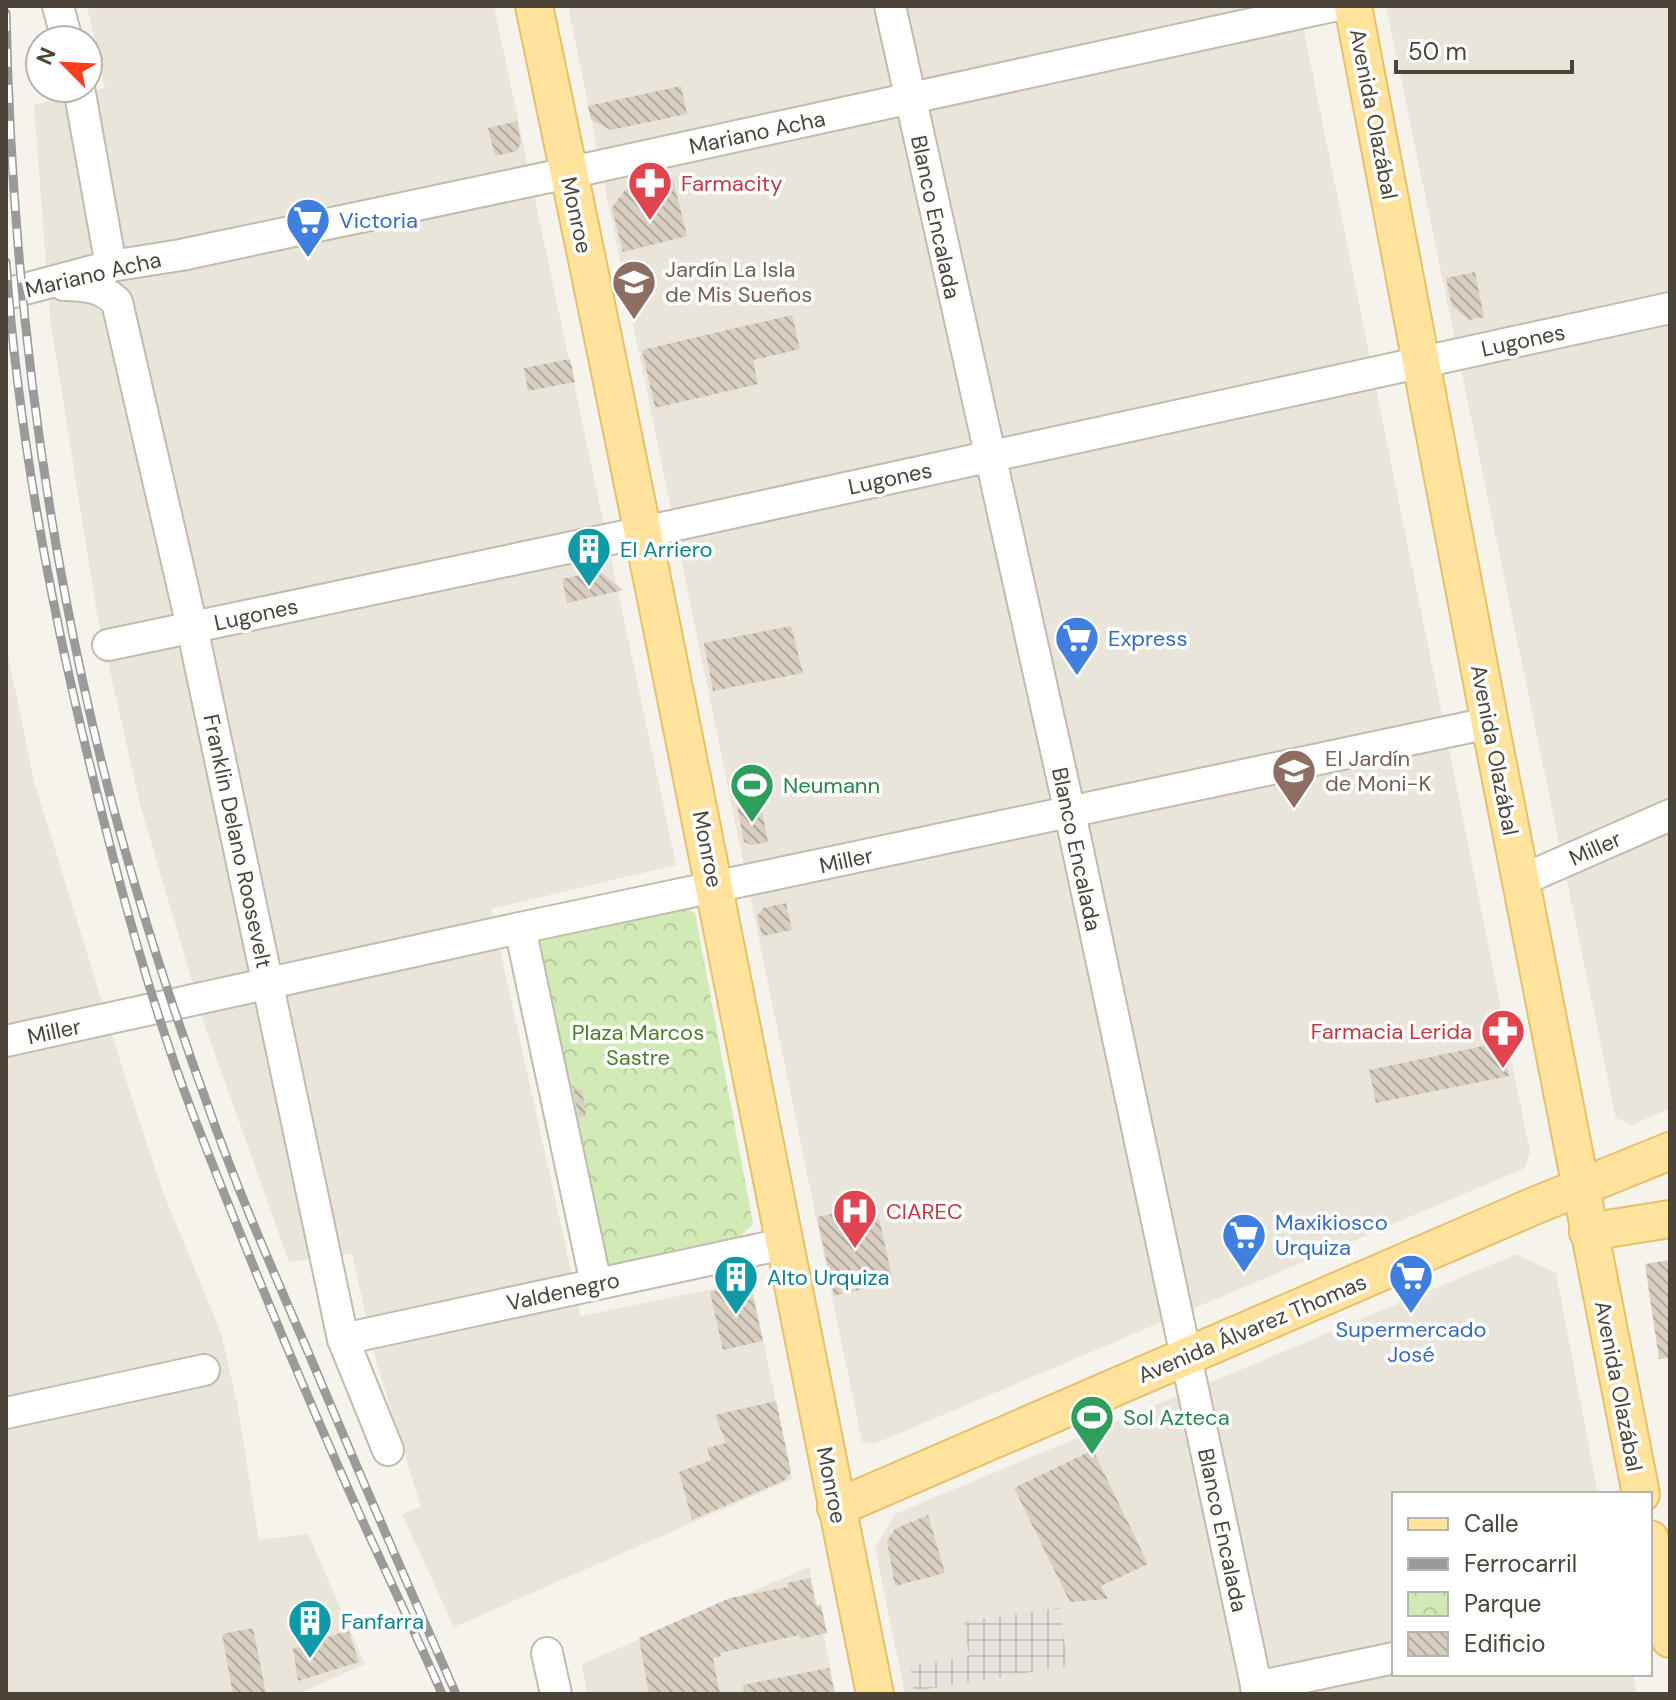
<svg xmlns="http://www.w3.org/2000/svg" width="1676" height="1700" font-family="'DM Sans',sans-serif">
<style>
.residential{fill:#eae5da}
.industrial{fill:url(#industrial-grid)}
.park{fill:url(#park-crowns)}
.building{fill:url(#building-back-hatch)}
.lines{fill:none;stroke-linecap:round;stroke-linejoin:round}
.minor-casing{stroke:#c2bbae;stroke-width:34}
.major-casing{stroke:#e6c16a;stroke-width:40}
.minor{stroke:#fff;stroke-width:30}
.major{stroke:#ffe39c;stroke-width:36}
.rail-casing{stroke:#9a9a9a;stroke-width:9}
.rail{stroke:#fff;stroke-width:6;stroke-dasharray:18;stroke-linecap:butt}
.labels{text-anchor:middle;stroke-width:7;stroke-linejoin:round;paint-order:stroke}
.street-label{font-size:22px;fill:#4b4439;stroke:#fff}
.health-label{font-size:22px;fill:#be3a42;stroke:#fff;text-anchor:start}
.shop-label{font-size:22px;fill:#366cbe;stroke:#fff;text-anchor:start}
.education-label{font-size:22px;fill:#785e54;stroke:#fff;text-anchor:start}
.culture-label{font-size:22px;fill:#0d838f;stroke:#fff;text-anchor:start}
.leisure-label{font-size:22px;fill:#27864d;stroke:#fff;text-anchor:start}
.park-label{font-size:22px;fill:#4a7f2a;stroke:#fff}
</style>
<defs>
<pattern id="industrial-grid" width="8" height="8" patternUnits="userSpaceOnUse" patternTransform="scale(2)"><rect width="8" height="8" fill="#e6e2dd"/><path d="M0 4h8M4 0v8" fill="none" stroke="#c7c3be"/></pattern>
<pattern id="park-crowns" width="20" height="18" patternUnits="userSpaceOnUse" patternTransform="scale(2)"><rect width="20" height="18" fill="#d2eab5"/><path d="M2 6a3 3 0 1 1 6 0M12 15a3 3 0 1 1 6 0" fill="none" stroke="#b6ca9c"/></pattern>
<pattern id="building-back-hatch" width="6" height="6" patternUnits="userSpaceOnUse" patternTransform="scale(2)"><rect width="6" height="6" fill="#d8cfc1"/><path d="M-1 5l2 2M0 0l6 6M5-1l2 2" fill="none" stroke="#b1aa9e"/></pattern>
</defs>
<rect width="100%" height="100%" fill="#f6f3ec"/>
<g class="residential">
<path d="M87 6H494L676 865 491 909 581 1316 751 1281 792 1479 454 1627 402 1514 421 1507 377 1364 352 1254 289 1262 206 1029 140 804 97 614 50 318 34 105 105 88Z"/>
<path d="M568 6H1299L1530 1152 1525 1168 874 1444 862 1442Z"/>
<path d="M1386 6H1670V1108L1632 1125 1616 1118Z"/>
<path d="M6 645 34 781 127 1083 163 1192 221 1333 237 1403 259 1540 308 1534 365 1664 298 1694H6Z"/>
<path d="M1517 1254 1556 1273 1598 1494H1394V1674H1633L1637 1694H905L875 1548 895 1514Z"/>
<path d="M809 1567 836 1694H587L582 1664Z"/>
</g>
<path class="industrial" d="M1059 1608 1068 1666 914 1691 910 1666 969 1656 964 1622Z"/>
<path class="park" d="M683 907 695 913 753 1224 738 1238 599 1269 537 941Z"/>
<g class="building">
<path d="M681 86 687 114 611 130 591 120 588 106Z"/>
<path d="M517 121 521 143 517 151 495 156 488 128Z"/>
<path d="M672 176 687 236 623 252 612 208 626 188Z"/>
<path d="M1475 272 1484 317 1469 320 1452 306 1446 278Z"/>
<path d="M792 315 800 349 753 360 758 384 655 408 642 350Z"/>
<path d="M570 359 575 382 528 391 524 368Z"/>
<path d="M599 571 623 590 567 603 562 579Z"/>
<path d="M791 626 803 673 713 691 704 643Z"/>
<path d="M760 801 768 842 752 845 744 842 737 806Z"/>
<path d="M786 903 792 930 762 936 757 917 763 908Z"/>
<path d="M1502 1042 1509 1076 1376 1103 1369 1070Z"/>
<path d="M582 1089 586 1116 579 1117 573 1091Z"/>
<path d="M876 1204 893 1282 834 1296 817 1217Z"/>
<path d="M1670 1260V1358L1659 1359 1645 1264Z"/>
<path d="M750 1283 763 1341 723 1350 710 1292Z"/>
<path d="M776 1401 791 1472 785 1480 692 1520 679 1472 711 1460 707 1448 726 1443 715 1415Z"/>
<path d="M1093 1450 1148 1564 1101 1586 1108 1599 1070 1602 1014 1488Z"/>
<path d="M928 1515 945 1573 895 1586 887 1541 895 1529Z"/>
<path d="M810 1578 816 1606 821 1605 827 1633 800 1639 799 1635 720 1653 721 1656 713 1658 720 1694H649L639 1638 730 1598 788 1587 787 1583Z"/>
<path d="M253 1628 266 1694H233L222 1634Z"/>
<path d="M348 1630 359 1662 298 1681 293 1649Z"/>
<path d="M829 1668 835 1694H744L743 1685Z"/>
</g>
<g class="lines">
<g class="minor-casing">
<g id="minor">
<path d="M58 6 67 40"/>
<path d="M890 6 1070 813 1258 1694"/>
<path d="M79 88 111 266"/>
<path d="M64 285C86 286 101 286 117 302L192 627 343 1339 388 1450"/>
<path d="M6 294 111 266 181 255 568 173 1333 6"/>
<path d="M108 645 644 532 1670 308"/>
<path d="M1520 881 1670 815"/>
<path d="M520 928 596 1284"/>
<path d="M6 1041 520 928 1489 723"/>
<path d="M343 1339 783 1244"/>
<path d="M6 1413 204 1370"/>
<path d="M547 1653 556 1694"/>
<path d="M1256 1687 1394 1658"/>
</g>
</g>
<g class="major-casing">
<g id="major">
<path d="M534 6C653 568 761 1131 875 1694"/>
<path d="M1353 6C1448 502 1541 999 1641 1494"/>
<path d="M1588 1232 1670 1219"/>
<path d="M836 1508 1534 1206 1670 1151"/>
<path d="M1650 1539 1670 1639"/>
</g>
</g>
<use href="#minor" class="minor"/>
<use href="#major" class="major"/>
<g class="rail-casing">
<g id="rail">
<path d="M6 13C11 239 35 466 84 687 115 829 159 972 209 1109 238 1192 274 1273 309 1354 357 1468 406 1581 456 1694"/>
<path d="M6 262C18 430 49 598 89 761 118 881 150 1002 194 1117 247 1253 303 1389 363 1522 389 1579 417 1636 442 1694"/>
</g>
</g>
<use href="#rail" class="rail"/>
</g>
<defs>
<g id="pharmacy-pin" transform="scale(2.3)"><path d="M0 17L-7.5 6A9.5 9.5 0 1 1 7.5 6Z" fill="#e0444e" stroke="#fff"/><path d="M-2-6h4v4h4v4h-4v4h-4v-4h-4v-4h4Z" fill="#fff"/></g>
<g id="supermarket-pin" transform="scale(2.3)"><path d="M0 17L-7.5 6A9.5 9.5 0 1 1 7.5 6Z" fill="#3f7fe0" stroke="#fff"/><path d="M-6-5.5h2.5l.6 2H6L4.5 2H-2.5L-4.4-4H-6ZM-1.5 3.2a1.3 1.3 0 1 0 .1 0ZM3 3.2a1.3 1.3 0 1 0 .1 0Z" fill="#fff"/></g>
<g id="school-pin" transform="scale(2.3)"><path d="M0 17L-7.5 6A9.5 9.5 0 1 1 7.5 6Z" fill="#8d6e63" stroke="#fff"/><path d="M0-5L7-2L0 1L-7-2ZM-4 1L0 2.5L4 1V4Q0 6-4 4Z" fill="#fff"/></g>
<g id="building-pin" transform="scale(2.3)"><path d="M0 17L-7.5 6A9.5 9.5 0 1 1 7.5 6Z" fill="#0f9aa8" stroke="#fff"/><path d="M-4-6H4V6H1V3H-1V6H-4ZM-2.5-4.3h1.7v1.8h-1.7ZM.8-4.3h1.7v1.8H.8ZM-2.5-1h1.7V.8h-1.7ZM.8-1h1.7V.8H.8Z" fill="#fff"/></g>
<g id="stadium-pin" transform="scale(2.3)"><path d="M0 17L-7.5 6A9.5 9.5 0 1 1 7.5 6Z" fill="#2e9e5b" stroke="#fff"/><path d="M0-5a6.5 5 0 1 0 0 10a6.5 5 0 1 0 0-10ZM-3.5-1.8h7v3.6h-7Z" fill="#fff"/></g>
<g id="hospital-pin" transform="scale(2.3)"><path d="M0 17L-7.5 6A9.5 9.5 0 1 1 7.5 6Z" fill="#e0444e" stroke="#fff"/><path d="M-5-5h3v3.5h4V-5h3V5h-3V1.5h-4V5h-3Z" fill="#fff"/></g>
</defs>
<g fill-rule="evenodd">
<use href="#pharmacy-pin" x="650" y="183"/>
<use href="#supermarket-pin" x="308" y="220"/>
<use href="#school-pin" x="634" y="282"/>
<use href="#building-pin" x="589" y="549"/>
<use href="#supermarket-pin" x="1077" y="638"/>
<use href="#school-pin" x="1294" y="771"/>
<use href="#stadium-pin" x="752" y="785"/>
<use href="#pharmacy-pin" x="1503" y="1031"/>
<use href="#hospital-pin" x="855" y="1211"/>
<use href="#supermarket-pin" x="1244" y="1235"/>
<use href="#supermarket-pin" x="1411" y="1276"/>
<use href="#building-pin" x="736" y="1277"/>
<use href="#stadium-pin" x="1092" y="1417"/>
<use href="#building-pin" x="310" y="1621"/>
</g>
<g class="labels">
<g class="street-label">
<text transform="translate(1374 114) rotate(79)" y="8">Avenida Olazábal</text>
<text transform="translate(757 132) rotate(-12)" y="8">Mariano Acha</text>
<text transform="translate(577 215) rotate(78)" y="8">Monroe</text>
<text transform="translate(936 217) rotate(78)" y="8">Blanco Encalada</text>
<text transform="translate(93 274) rotate(-13)" y="8">Mariano Acha</text>
<text transform="translate(1523 340) rotate(-12)" y="8">Lugones</text>
<text transform="translate(890 478) rotate(-12)" y="8">Lugones</text>
<text transform="translate(256 614) rotate(-12)" y="8">Lugones</text>
<text transform="translate(1495 750) rotate(79)" y="8">Avenida Olazábal</text>
<text transform="translate(238 841) rotate(78)" y="8">Franklin Delano Roosevelt</text>
<text transform="translate(1595 848) rotate(-24)" y="8">Miller</text>
<text transform="translate(708 849) rotate(79)" y="8">Monroe</text>
<text transform="translate(1077 849) rotate(78)" y="8">Blanco Encalada</text>
<text transform="translate(846 860) rotate(-12)" y="8">Miller</text>
<text transform="translate(54 1031) rotate(-12)" y="8">Miller</text>
<text transform="translate(563 1291) rotate(-12)" y="8">Valdenegro</text>
<text transform="translate(1252 1328) rotate(-23)" y="8">Avenida Álvarez Thomas</text>
<text transform="translate(1619 1386) rotate(79)" y="8">Avenida Olazábal</text>
<text transform="translate(832 1485) rotate(79)" y="8">Monroe</text>
<text transform="translate(1223 1530) rotate(78)" y="8">Blanco Encalada</text>
</g>
<g class="health-label">
<text x="681" y="191">Farmacity</text>
<text x="1472" y="1039" text-anchor="end">Farmacia Lerida</text>
<text x="886" y="1219">CIAREC</text>
</g>
<g class="shop-label">
<text x="339" y="228">Victoria</text>
<text x="1108" y="646">Express</text>
<text x="1275" y="1230">Maxikiosco<tspan x="1275" dy="25">Urquiza</tspan></text>
<text x="1411" y="1337" text-anchor="middle">Supermercado<tspan x="1411" dy="25">José</tspan></text>
</g>
<g class="education-label">
<text x="665" y="277">Jardín La Isla<tspan x="665" dy="25">de Mis Sueños</tspan></text>
<text x="1325" y="766">El Jardín<tspan x="1325" dy="25">de Moni-K</tspan></text>
</g>
<g class="culture-label">
<text x="620" y="557">El Arriero</text>
<text x="767" y="1285">Alto Urquiza</text>
<text x="341" y="1629">Fanfarra</text>
</g>
<g class="leisure-label">
<text x="783" y="793">Neumann</text>
<text x="1123" y="1425">Sol Azteca</text>
</g>
<g class="park-label">
<text x="638" y="1040">Plaza Marcos<tspan x="638" dy="25">Sastre</tspan></text>
</g>
</g>
<rect width="1676" height="1700" fill="none" stroke="#4b4439" stroke-width="16"/>
<rect x="1392" y="1492" width="260" height="184" fill="#ffffff" stroke="#b7b4b0" stroke-width="2"/>
<rect x="1408" y="1518" width="40" height="12" fill="#ffe39c" stroke="#b7b4b0" stroke-width="2"/>
<text x="1464" y="1532" font-size="24" fill="#4b4439">Calle</text>
<rect x="1408" y="1558" width="40" height="12" fill="#9a9a9a" stroke="#b7b4b0" stroke-width="2"/>
<text x="1464" y="1572" font-size="24" fill="#4b4439">Ferrocarril</text>
<rect x="1408" y="1592" width="40" height="24" fill="url(#park-crowns)" stroke="#b7b4b0" stroke-width="2"/>
<text x="1464" y="1612" font-size="24" fill="#4b4439">Parque</text>
<rect x="1408" y="1632" width="40" height="24" fill="url(#building-back-hatch)" stroke="#b7b4b0" stroke-width="2"/>
<text x="1464" y="1652" font-size="24" fill="#4b4439">Edificio</text>
<g transform="translate(64 64) rotate(294)"><circle r="38" fill="#ffffff" stroke="#b7b4b0" stroke-width="2"/>
<path d="M0-6L14 30L0 20L-14 30Z" fill="#fc3f1d"/>
<text y="-12" font-size="22" font-weight="bold" text-anchor="middle" fill="#4b4439">N</text>
</g>
<path d="M1396 60v12h176v-12" fill="none" stroke="#4b4439" stroke-width="4"/>
<text x="1408" y="60" font-size="24" fill="#4b4439" stroke="#ffffff" stroke-width="6" paint-order="stroke">50 m</text>
</svg>
